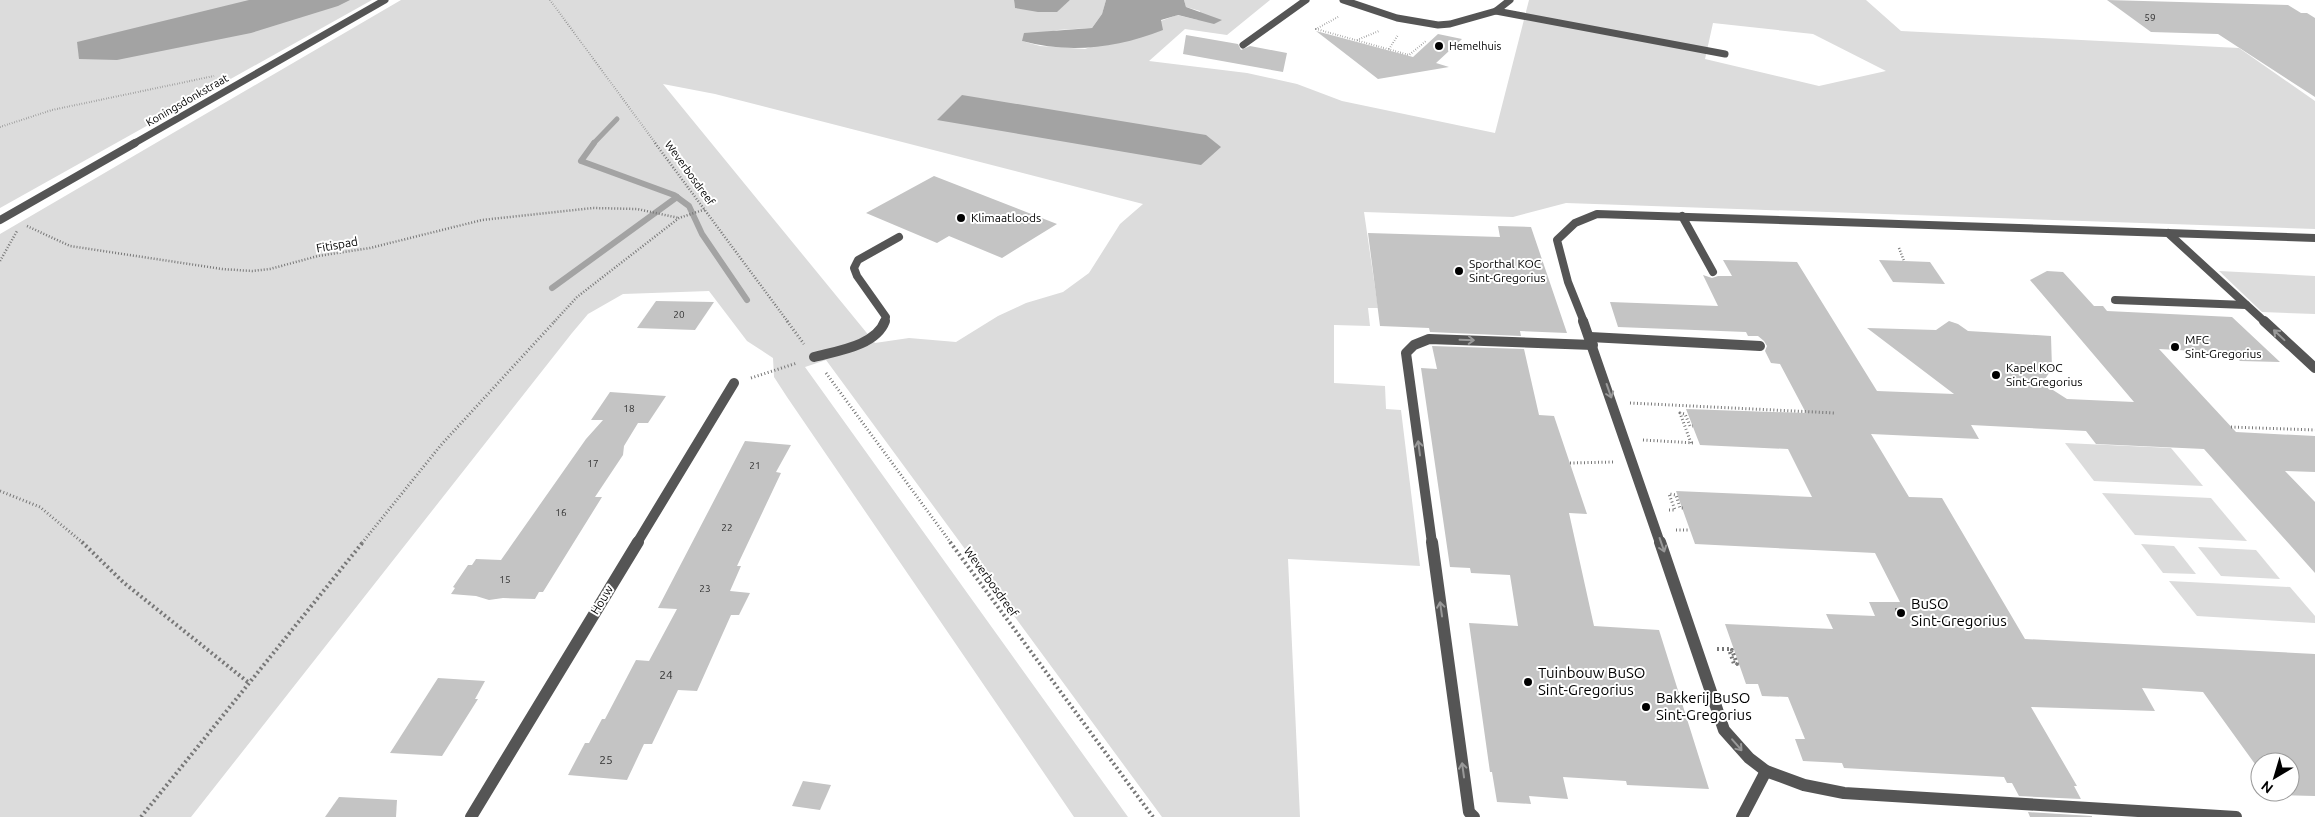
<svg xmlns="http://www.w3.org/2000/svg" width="2315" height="817" font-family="Ubuntu,sans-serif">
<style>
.green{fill:#dcdcdc;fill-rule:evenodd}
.water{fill:#a3a3a3}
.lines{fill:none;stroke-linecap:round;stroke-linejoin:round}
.stream-far1{stroke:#a3a3a3;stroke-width:5}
.stream{stroke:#a3a3a3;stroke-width:6}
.building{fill:#c4c4c4}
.path-far3{stroke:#777;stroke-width:2;stroke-dasharray:0.5 2;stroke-linecap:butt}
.path-far2{stroke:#777;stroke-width:2.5;stroke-dasharray:1 2;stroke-linecap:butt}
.path-far1{stroke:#777;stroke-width:3;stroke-dasharray:1 2.5;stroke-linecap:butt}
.path{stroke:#777;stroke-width:4;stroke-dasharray:2 3;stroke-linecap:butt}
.service-far3{stroke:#555;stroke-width:7}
.service-far2{stroke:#555;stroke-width:8}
.service-far1{stroke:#555;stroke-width:10}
.service{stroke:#555;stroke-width:12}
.minor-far3{stroke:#555;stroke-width:7}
.minor-far2{stroke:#555;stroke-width:8}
.minor-far1{stroke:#555;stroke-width:10}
.minor{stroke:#555;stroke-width:12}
.oneway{stroke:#999}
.poi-dot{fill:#000;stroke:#fff;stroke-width:2}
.labels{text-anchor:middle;stroke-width:4;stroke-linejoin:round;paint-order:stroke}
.number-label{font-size:10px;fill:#313131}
.far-poi-label{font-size:11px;fill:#000;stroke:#fff;text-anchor:start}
.far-street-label{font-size:11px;fill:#000;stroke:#fff}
.poi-label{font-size:12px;fill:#000;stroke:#fff;text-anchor:start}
.street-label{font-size:12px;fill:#000;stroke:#fff}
.near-number-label{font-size:12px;fill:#313131}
.near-poi-label{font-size:15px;fill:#000;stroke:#fff;text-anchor:start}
</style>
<rect width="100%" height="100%" fill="#fff"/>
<g class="green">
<path d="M0 0H372L0 208Z"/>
<path d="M401 0H1014L1015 8 1056 12 1070 0H1106L1102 14 1092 28 1057 30 1022 41 1040 46 1085 49 1177 15 1198 20 1200 11 1186 7 1184 0H1270L1227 35 1185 29 1149 61 1247 73 1297 84 1342 101 1495 133 1529 0H1866L1901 31 2239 48 2315 101V229L1566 203 1513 217 1364 212 1378 308H1368L1370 326 1334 325V383L1385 386 1386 409 1401 410 1420 566 1288 559 1300 817H1162L826 360 805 367 1128 817H1074L787 397 774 377 773 358 747 341 709 291 623 294 588 314 572 333 191 817H0V234ZM1713 23 1813 34 1886 71 1819 86 1705 59ZM663 84 715 94 1143 204 1120 224 1089 273 1063 292 1026 303 998 316 956 342 909 338 875 343Z"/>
<path d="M2219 271 2315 276V314L2262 312Z"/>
<path d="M2065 443 2171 448 2203 486 2094 481Z"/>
<path d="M2102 493 2211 498 2247 541 2135 535Z"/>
<path d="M2141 544 2174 546 2196 574 2163 573Z"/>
<path d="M2198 547 2256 550 2280 579 2221 576Z"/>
<path d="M2169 581 2290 587 2315 616V623L2197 616Z"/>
</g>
<g class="water">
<path d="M249 0H350L338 6 251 33 117 60 79 59 77 42Z"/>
<path d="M1014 0H1070L1057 12H1038L1015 8Z"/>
<path d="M1106 0H1184L1186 7 1222 20 1214 24 1178 15 1161 20 1163 30C1118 48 1069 54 1022 41L1024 33 1092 28 1102 14Z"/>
<path d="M962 95 1206 135 1221 147 1201 165 937 120Z"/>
</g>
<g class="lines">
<path class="stream-far1" d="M593 144 617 119"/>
<g class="stream">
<path d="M594 143 581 161 674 195 689 206 702 234 747 300"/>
<path d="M552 288 677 197"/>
</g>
</g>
<g class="building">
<path d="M2107 0 2288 5 2301 13H2307L2315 18V97L2218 34 2151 32Z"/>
<path d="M1316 31 1413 57 1438 34 1462 39 1436 63 1449 67 1378 79Z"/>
<path d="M1186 35 1238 44 1241 50 1250 46 1287 53 1283 72 1183 54Z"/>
<path d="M934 176 1057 224 1002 258 949 236 937 243 866 213Z"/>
<path d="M1498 226 1531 227 1567 333 1520 331 1521 336 1430 332 1429 328 1380 326 1368 233 1500 237Z"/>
<path d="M1723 260 1797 262 1877 391 1954 394 1867 328 1936 330 1949 321 1958 324 1968 331 2051 336 2052 369 2042 383 2067 399 2134 402 2030 280 2047 271 2063 272 2094 306H2103L2107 311 2232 317 2280 362 2240 361 2232 353 2159 349 2236 432 2315 436V472L2285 471 2315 502V573L2204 449 2096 444 2086 431 1971 425 1979 439 1871 434 1909 497 1942 498 2025 639 2315 654V796L2278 795 2276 792H2290V762H2260V771L2203 692 2142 688 2155 711 2031 707 2077 786H2074L2081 799 2019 796 2012 783H2007L2004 777 1844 768 1842 763 1803 761 1795 739H1805L1788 697 1762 696 1758 684H1746L1725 624 1833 629 1826 614 1875 616 1869 602H1900L1875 553 1695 544 1676 491 1812 497 1788 449 1700 445 1686 409 1806 413 1780 364 1771 363 1765 351 1767 346 1764 341 1758 336H1748L1746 332 1618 327 1610 302 1718 306 1703 275 1712 278 1718 276H1732Z"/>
<path d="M1879 260 1930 262 1945 284 1893 282Z"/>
<path d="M656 301 714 302 695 330 637 328Z"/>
<path d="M1432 346 1524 349 1539 415 1554 416 1587 514 1569 513 1594 626 1659 630 1709 789 1627 785 1626 781 1563 777 1568 799 1529 796 1531 804 1497 802 1492 772H1490L1469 623 1518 626 1510 575 1471 573 1470 568 1450 567 1421 368 1437 369Z"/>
<path d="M610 392 666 396 648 423H638L624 446 623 455 595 497H602L543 592H539L535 599 503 598 489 600 476 596 451 594 455 588 453 587 468 565H472L476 559 501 560 586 439 603 420H591Z"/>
<path d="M745 441 791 445 776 472 781 473 737 566H741L730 591 750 593 739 615H731L697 691 678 690 652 744H644L627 780 568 775 585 743H589L602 719H605L636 660 649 661 677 609 658 608Z"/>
<path d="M438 678 485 681 475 699H478L442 756 390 753Z"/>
<path d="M803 781 831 785 820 810 792 806Z"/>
<path d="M339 797 397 800 396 817H325Z"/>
<path d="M2028 812 2092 816V817H2030Z"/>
</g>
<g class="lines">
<g class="path-far3">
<path d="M550 0 656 144"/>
<path d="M1338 17 1316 29 1409 55 1426 41"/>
<path d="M1357 40 1379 31"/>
<path d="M1389 49 1398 35"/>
<path d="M0 127 52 110 214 76"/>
</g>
<g class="path-far2">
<path d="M655 143 788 322"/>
<path d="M27 226 70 246 222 269 252 271 270 269 318 256 370 248 482 220 593 208 637 209 679 218"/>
<path d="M1899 248 1904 261"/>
<path d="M0 261 17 231"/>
<path d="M554 322 577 297 679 218 706 209"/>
</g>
<g class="path-far1">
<path d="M787 321 804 344"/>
<path d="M826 373 951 543"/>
<path d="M751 378 797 363"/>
<path d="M1630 403 1835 413"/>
<path d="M2231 427 2315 430"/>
<path d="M1643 440 1695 443"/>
<path d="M1691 443 1680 413 1685 414 1690 426H1693"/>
<path d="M1570 463 1614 462"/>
<path d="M0 491 40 507 83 543"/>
<path d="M1669 510H1675L1669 494 1676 495 1680 508H1683"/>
<path d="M1676 530H1690"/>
<path d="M362 543 441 445 555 321"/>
</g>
<g class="path">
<path d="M82 542 123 582 249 683"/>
<path d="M950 542 1153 817"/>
<path d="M1895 610H1905"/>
<path d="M1717 649H1729L1734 664H1737L1732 650H1734"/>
<path d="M141 817 363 542"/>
</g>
<g class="service-far3">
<path d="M1343 0 1397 18 1438 25 1450 24 1496 11 1510 0"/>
<path d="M1496 11 1725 54"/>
<path d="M1243 45 1306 0"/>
</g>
<g class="service-far2">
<path d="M1682 216 1713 272"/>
<path d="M2168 233 2265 322"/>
<path d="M2115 300 2246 305"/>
<path d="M884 322 886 317 857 276 854 268 858 260 899 237"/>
<path d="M1584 322 1568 282 1557 240 1575 223 1597 214 2315 238"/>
</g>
<g class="service-far1">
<path d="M1583 321 1660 543"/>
<path d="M2264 321 2315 368"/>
<path d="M1590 337 1760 346"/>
<path d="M814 357C836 351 876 346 885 321"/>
<path d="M1432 543 1406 353 1414 345 1429 339 1593 345"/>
</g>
<g class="service">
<path d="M1432 542 1469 812 1474 817"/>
<path d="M1660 542 1724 730 1749 758 1766 771 1804 785 1844 793 2236 817"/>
<path d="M1742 817 1766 771"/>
</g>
<path class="minor-far3" d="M133 144 385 0"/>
<path class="minor-far2" d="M0 220 135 143"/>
<path class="minor-far1" d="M637 543 734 383"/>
<path class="minor" d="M471 817 638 542"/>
</g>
<defs><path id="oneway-shaft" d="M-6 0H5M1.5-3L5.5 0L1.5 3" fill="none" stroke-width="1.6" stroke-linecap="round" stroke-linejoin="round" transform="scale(1.25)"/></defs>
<g class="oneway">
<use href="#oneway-shaft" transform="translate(2279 335) rotate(-137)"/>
<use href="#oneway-shaft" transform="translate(1467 340) rotate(2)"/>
<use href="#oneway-shaft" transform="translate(1609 391) rotate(71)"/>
<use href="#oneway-shaft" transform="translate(1419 448) rotate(-98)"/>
<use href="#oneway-shaft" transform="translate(1662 545) rotate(71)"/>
<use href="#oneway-shaft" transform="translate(1441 609) rotate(-98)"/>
<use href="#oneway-shaft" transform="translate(1737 745) rotate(49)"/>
<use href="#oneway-shaft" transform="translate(1463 770) rotate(-98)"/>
</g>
<g class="poi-dot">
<circle cx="1439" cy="46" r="5"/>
<circle cx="961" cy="218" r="5"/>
<circle cx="1459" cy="271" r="5"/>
<circle cx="2175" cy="347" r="5"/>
<circle cx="1996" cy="375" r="5"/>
<circle cx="1901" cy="613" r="5"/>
<circle cx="1528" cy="682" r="5"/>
<circle cx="1646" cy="707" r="5"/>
</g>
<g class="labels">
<g class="number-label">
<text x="2150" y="21">59</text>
<text x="679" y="318">20</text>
<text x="629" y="412">18</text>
<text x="593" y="467">17</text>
<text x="755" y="469">21</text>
<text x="561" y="516">16</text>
<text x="727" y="531">22</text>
<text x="505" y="583">15</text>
<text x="705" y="592">23</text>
</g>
<g class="far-poi-label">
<text x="1449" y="50">Hemelhuis</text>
</g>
<g class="far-street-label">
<text transform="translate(187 100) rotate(-30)" y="4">Koningsdonkstraat</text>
<text transform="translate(690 173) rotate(54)" y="4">Weverbosdreef</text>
</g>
<g class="poi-label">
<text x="971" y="222">Klimaatloods</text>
<text x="1469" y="268">Sporthal KOC<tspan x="1469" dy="14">Sint-Gregorius</tspan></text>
<text x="2185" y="344">MFC<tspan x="2185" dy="14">Sint-Gregorius</tspan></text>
<text x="2006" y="372">Kapel KOC<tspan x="2006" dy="14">Sint-Gregorius</tspan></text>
</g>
<g class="street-label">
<text transform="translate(337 245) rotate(-10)" y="4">Fitispad</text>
<text transform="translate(991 582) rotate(54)" y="4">Weverbosdreef</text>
<text transform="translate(602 600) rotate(-59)" y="4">Houw</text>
</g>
<g class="near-number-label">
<text x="666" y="679">24</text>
<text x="606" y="764">25</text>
</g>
<g class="near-poi-label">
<text x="1911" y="609">BuSO<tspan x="1911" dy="17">Sint-Gregorius</tspan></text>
<text x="1538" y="678">Tuinbouw BuSO<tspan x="1538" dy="17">Sint-Gregorius</tspan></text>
<text x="1656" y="703">Bakkerij BuSO<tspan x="1656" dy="17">Sint-Gregorius</tspan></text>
</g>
</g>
<g transform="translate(2275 777) rotate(218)"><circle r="24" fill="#ffffff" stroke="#999999"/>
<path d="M0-4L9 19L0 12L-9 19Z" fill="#000000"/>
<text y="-8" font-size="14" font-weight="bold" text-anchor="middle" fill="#000000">N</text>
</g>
</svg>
